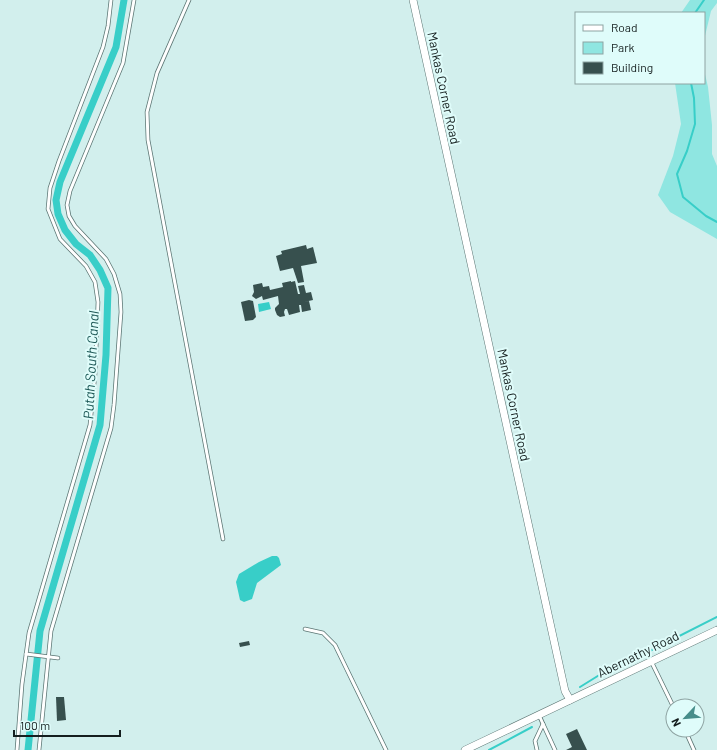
<svg xmlns="http://www.w3.org/2000/svg" width="717" height="750" font-family="Barlow,sans-serif">
<style>
.green{fill:#8fe6e1}
.water{fill:#38cec8}
.lines{fill:none;stroke-linecap:round;stroke-linejoin:round}
.stream{stroke:#38cec8;stroke-width:2}
.canal{stroke:#38cec8;stroke-width:7}
.building{fill:#37504e}
.service-casing{stroke:#5b7573;stroke-width:4.5}
.tertiary-casing{stroke:#5b7573;stroke-width:8}
.service{stroke:#fff;stroke-width:3}
.tertiary{stroke:#fff;stroke-width:7}
.labels{text-anchor:middle;stroke-width:4;stroke-linejoin:round;paint-order:stroke}
.street-label{font-size:13px;fill:#141e1e;stroke:#dffcfa}
.water-label{font-size:14px;font-style:italic;fill:#1c5755;stroke:#dffcfa}
</style>
<rect width="100%" height="100%" fill="#d2efed"/>
<g class="green">
<path d="M690 0H717V3L711 11 704 40V13H681Z"/>
<path d="M704 70 708 87 712 125V154L717 166V239L670 212 658 195 673 156 681 124 675 83H704Z"/>
</g>
<g class="water">
<path d="M269 302 271 309 259 312 258 304Z"/>
<path d="M272 556H277L279 558 281 565 257 583 252 599 244 602 240 600 236 582 239 574 259 562Z"/>
</g>
<g class="lines">
<g class="stream">
<path d="M695 13 704 0"/>
<path d="M691 83 694 98 695 124 687 151 677 174 683 197 706 216 717 222"/>
<path d="M580 687 609 669 632 660 717 617"/>
<path d="M489 750 532 727"/>
</g>
<path class="canal" d="M28 750 40 631 100 425 106 355 108 288 100 270 90 255 76 244 65 230 58 214 56 200 60 182 116 47 124 0"/>
</g>
<g class="building">
<path d="M306 245 307 249 313 247 317 263 301 266 304 282 298 283 293 268 280 271 276 256 282 254 281 251Z"/>
<path d="M291 281V282L295 281 298 294H300L298 286 304 285 306 293 311 292 313 300 304 302 309 301 311 310 302 312 301 305H299L300 312 289 315 287 309H285L284 312 285 316 280 317 277 315 275 310V308L279 304 278 296 263 300 262 296 256 299 252 296 254 292 253 285 262 283 263 287 269 286 270 290 283 287 282 283Z"/>
<path d="M249 300 253 301 256 317 253 320 245 321 241 302Z"/>
<path d="M249 641 250 645 240 647 239 643Z"/>
<path d="M56 697H64L66 720 57 721Z"/>
<path d="M577 729 587 750H566L572 747 566 734Z"/>
</g>
<g class="lines">
<g class="service-casing">
<g id="service">
<path d="M189 0 157 73 147 112 148 140 223 539"/>
<path d="M305 629 323 633 335 645 386 750"/>
<path d="M26 654 58 658"/>
<path d="M651 661 673 706"/>
<path d="M543 724 555 750"/>
<path d="M685 730 694 750"/>
<path d="M17 750 22 684 29 633 90 425 95 374 98 302 95 282 86 266 60 239 48 209 50 188 59 161 103 47 108 26 111 0"/>
<path d="M39 750 51 631 111 428 114 405 121 312 120 294 114 274 106 259 75 226 69 216 67 205 70 191 123 63 134 0"/>
<path d="M537 750 535 741 543 724 539 715"/>
</g>
</g>
<g class="tertiary-casing">
<g id="tertiary">
<path d="M413 0 565 691 570 700"/>
<path d="M465 750 717 630"/>
</g>
</g>
<use href="#service" class="service"/>
<use href="#tertiary" class="tertiary"/>
</g>
<g class="labels">
<g class="street-label">
<text transform="translate(444 88) rotate(78)" y="5">Mankas Corner Road</text>
<text transform="translate(514 405) rotate(78)" y="5">Mankas Corner Road</text>
<text transform="translate(638 654) rotate(-26)" y="5">Abernathy Road</text>
</g>
<g class="water-label">
<text transform="translate(91 365) rotate(-87)" y="5">Putah South Canal</text>
</g>
</g>
<rect x="575" y="12" width="130" height="72" fill="#dffcfa" stroke="#8ea3a2"/>
<rect x="583" y="25" width="20" height="6" fill="#ffffff" stroke="#8ea3a2"/>
<text x="611" y="32" font-size="12" fill="#141e1e">Road</text>
<rect x="583" y="42" width="20" height="12" fill="#8fe6e1" stroke="#8ea3a2"/>
<text x="611" y="52" font-size="12" fill="#141e1e">Park</text>
<rect x="583" y="62" width="20" height="12" fill="#37504e" stroke="#8ea3a2"/>
<text x="611" y="72" font-size="12" fill="#141e1e">Building</text>
<g transform="translate(685 718) rotate(244)"><circle r="19" fill="#dffcfa" stroke="#8ea3a2"/>
<path d="M0-3L7 15L0 10L-7 15Z" fill="#468d8a"/>
<text y="-6" font-size="11" font-weight="bold" text-anchor="middle" fill="#141e1e">N</text>
</g>
<path d="M14 730v6h106v-6" fill="none" stroke="#141e1e" stroke-width="2"/>
<text x="20" y="730" font-size="12" fill="#141e1e" stroke="#dffcfa" stroke-width="3" paint-order="stroke">100 m</text>
</svg>
